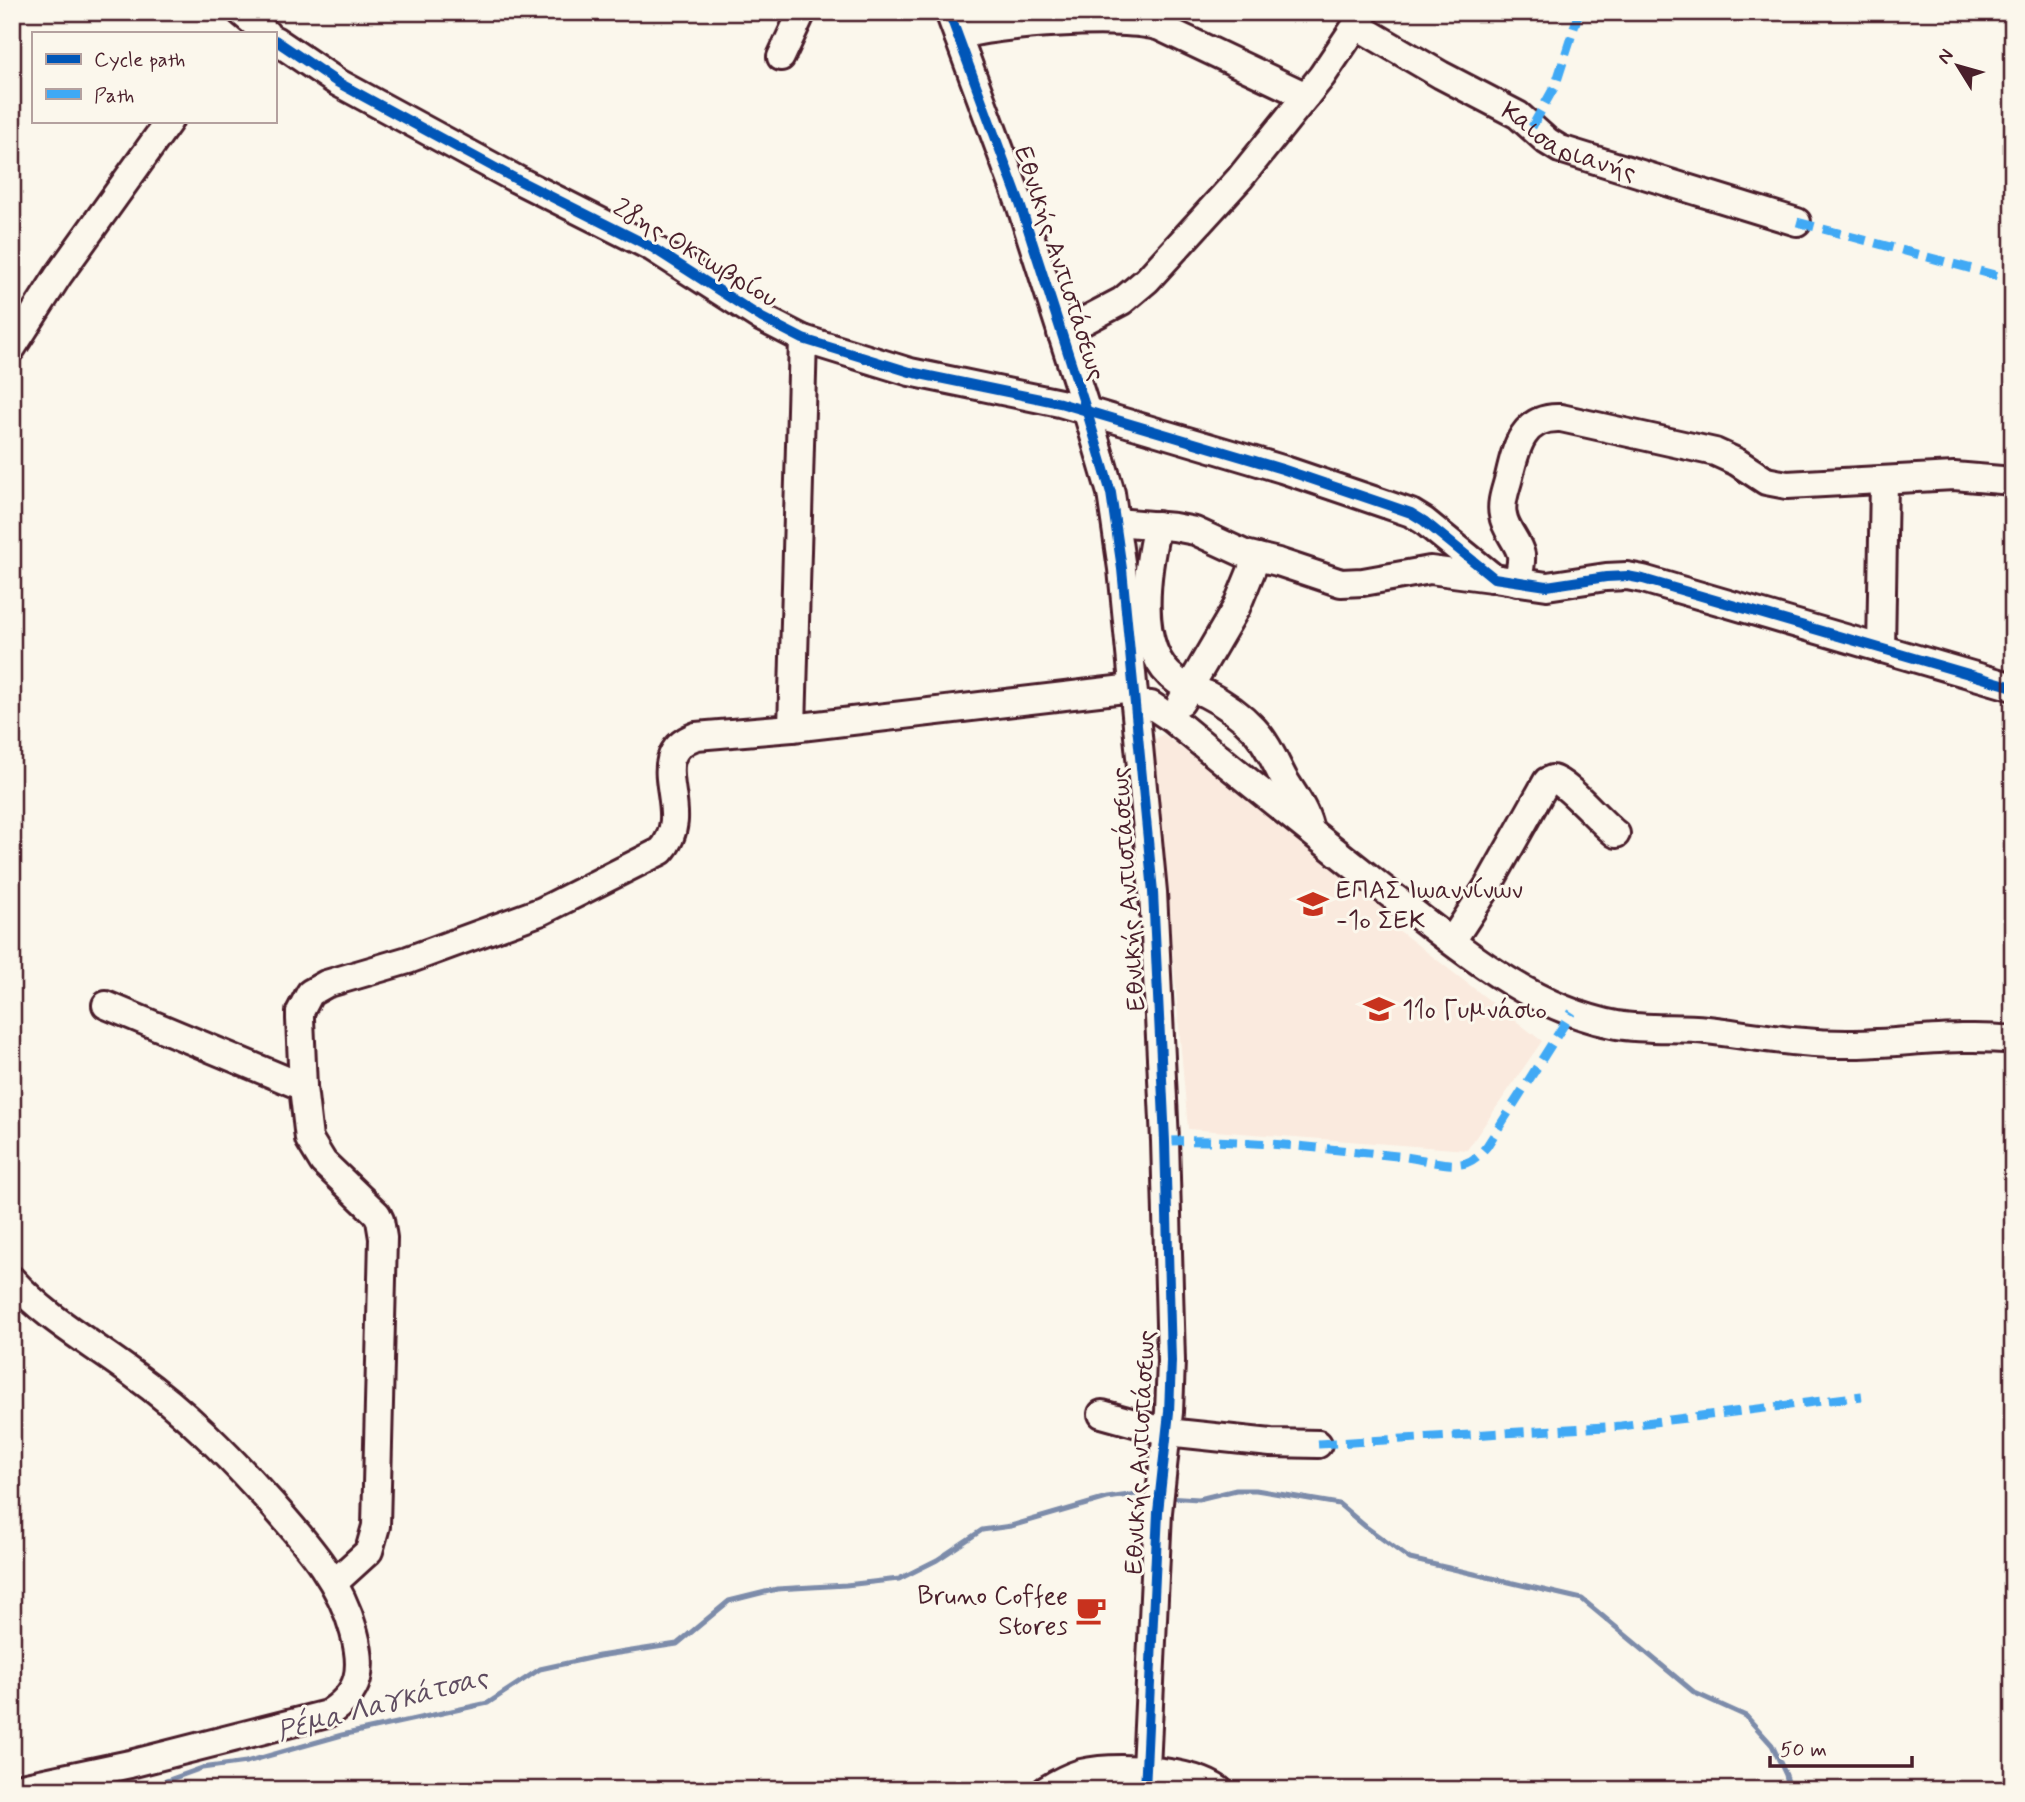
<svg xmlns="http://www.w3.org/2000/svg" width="2025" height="1802" font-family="Mynerve,sans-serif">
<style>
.built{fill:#faeade}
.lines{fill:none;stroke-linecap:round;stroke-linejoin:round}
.stream{stroke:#7d8caa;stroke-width:5}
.minor-casing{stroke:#4a1f2b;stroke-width:32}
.minor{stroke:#fbf7ec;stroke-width:26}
.quiet{stroke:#3fa9f5;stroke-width:9;stroke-dasharray:18 9;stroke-linecap:butt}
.cycleway-casing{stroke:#fbf7ec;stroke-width:15}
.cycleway{stroke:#0057b8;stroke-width:10}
.labels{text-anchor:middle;stroke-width:6;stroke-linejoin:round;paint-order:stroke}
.street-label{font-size:26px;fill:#4a1f2b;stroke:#fbf7ec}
.poi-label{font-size:26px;fill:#4a1f2b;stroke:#fbf7ec;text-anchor:start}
.water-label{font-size:28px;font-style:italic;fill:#5f4c60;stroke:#fbf7ec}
</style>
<rect width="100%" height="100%" fill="#fbf7ec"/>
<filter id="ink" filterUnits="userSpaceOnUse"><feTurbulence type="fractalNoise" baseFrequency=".0143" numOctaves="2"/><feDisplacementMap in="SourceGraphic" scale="14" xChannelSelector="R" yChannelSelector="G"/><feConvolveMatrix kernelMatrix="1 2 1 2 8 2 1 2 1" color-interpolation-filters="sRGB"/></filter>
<g filter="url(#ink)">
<path class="built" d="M1163 734 1395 911 1388 922 1542 1041 1467 1150 1188 1129 1154 740Z"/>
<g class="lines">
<g class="stream">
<path d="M1166 1497 1199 1499 1236 1490H1256L1339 1504 1366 1527 1410 1559 1582 1599 1695 1693 1746 1716 1772 1745 1786 1775 1790 1790"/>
<path d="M141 1790 202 1768 246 1762 342 1735 488 1703 540 1669 599 1656 677 1644 729 1601 777 1589 846 1585 899 1579 937 1560 982 1530 1011 1526 1107 1498 1137 1494 1153 1495"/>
</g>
<g class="minor-casing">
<g id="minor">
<path d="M241 12 266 33"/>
<path d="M949 12 1020 204 1087 412 1111 493 1122 569 1153 892 1165 1141 1171 1361 1169 1412 1158 1512 1145 1790"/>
<path id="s1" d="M1357 26 1441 75 1518 115 1547 141 1560 149 1797 222"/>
<path d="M958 36C993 24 1126 15 1160 27L1306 96"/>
<path d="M275 40 337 82 516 179 653 248 762 318 803 339 910 372 1060 403 1282 469 1385 504 1411 513 1424 521 1494 578 1547 586 1606 577 1627 576 1643 579 2013 687"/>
<path d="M781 57 802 12"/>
<path d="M1061 333 1122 301 1147 280 1240 178 1322 76 1365 12"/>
<path d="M803 339 792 728 1133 688"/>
<path d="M12 348 58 276 169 121"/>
<path d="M1116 522 1174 527 1195 531 1245 554 1278 562 1341 583 1363 582 1430 570 1491 578"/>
<path d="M1157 525C1147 569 1133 651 1177 681 1186 687 1197 690 1206 694 1224 703 1240 714 1254 729 1267 743 1275 762 1284 779 1293 794 1305 809 1309 826"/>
<path d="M1517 582C1519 574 1522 564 1521 555 1518 541 1505 530 1503 515 1500 503 1506 489 1509 477 1516 447 1523 416 1561 418L1715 452 1737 462 1766 481 1787 485 1954 476 2013 481"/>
<path d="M1881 649 1884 481"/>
<path d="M1181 702 1236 608 1257 557"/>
<path d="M1135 704 1151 705 1172 719C1241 776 1311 832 1382 888 1453 942 1526 1008 1617 1025 1647 1030 1677 1027 1707 1030 1756 1036 1804 1045 1854 1044 1907 1043 1960 1034 2013 1040"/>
<path d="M1452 941 1488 886 1547 781 1552 779C1567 782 1600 822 1616 834"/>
<path d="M106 1005 303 1087"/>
<path d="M12 1280C47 1319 92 1343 133 1374 186 1412 229 1456 272 1504 307 1544 340 1580 354 1632 364 1669 361 1693 327 1714L130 1764 12 1789"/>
<path d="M1102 1414 1167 1432 1271 1443 1318 1444"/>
<path d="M335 1582 369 1551 376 1526 383 1238 380 1220 377 1214 323 1162 309 1139 303 1087 300 1019V1012L310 993 326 984 408 960 542 911 661 851C698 811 639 757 696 736L792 728"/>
<path d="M1046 1790C1057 1783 1068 1777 1081 1773 1116 1765 1190 1769 1219 1790"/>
</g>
</g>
<use href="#minor" class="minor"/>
<g class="quiet">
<path d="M1532 127 1556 84 1579 12"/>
<path d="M1797 222 2013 280"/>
<path d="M1165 1141C1243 1139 1319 1148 1397 1156 1416 1157 1449 1168 1466 1163 1475 1160 1481 1153 1487 1146L1572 1012"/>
<path d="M1318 1444 1621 1426 1862 1396"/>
</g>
<g class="cycleway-casing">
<g id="cycleway">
<path d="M949 12 1020 204 1087 412 1111 493 1122 569 1153 892 1165 1141 1171 1361 1169 1412 1158 1512 1145 1790"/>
<path d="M275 40 337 82 516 179 653 248 762 318 803 339 910 372 1060 403 1282 469 1385 504 1411 513 1424 521 1494 578 1547 586 1606 577 1627 576 1643 579 2013 687"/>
</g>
</g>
<use href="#cycleway" class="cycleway"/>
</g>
</g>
<defs>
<g id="school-bare" transform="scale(2.415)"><path d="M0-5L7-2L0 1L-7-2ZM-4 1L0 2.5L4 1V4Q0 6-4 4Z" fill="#c8321e" stroke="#fbf7ec" stroke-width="2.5" paint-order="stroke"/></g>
<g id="cafe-bare" transform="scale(2.415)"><path d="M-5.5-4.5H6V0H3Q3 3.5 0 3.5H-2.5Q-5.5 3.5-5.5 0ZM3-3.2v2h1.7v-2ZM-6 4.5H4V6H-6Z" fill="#c8321e" stroke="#fbf7ec" stroke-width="2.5" paint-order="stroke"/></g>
</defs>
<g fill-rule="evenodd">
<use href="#school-bare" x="1313" y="904"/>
<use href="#school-bare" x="1379" y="1009"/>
<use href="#cafe-bare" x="1091" y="1610"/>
</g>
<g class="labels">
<g class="street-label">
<text dy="9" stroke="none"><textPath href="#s1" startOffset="243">Καισαριανής</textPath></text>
<text transform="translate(696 252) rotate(31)" y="9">28ης Οκτωβρίου</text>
<text transform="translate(1061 263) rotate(72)" y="9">Εθνικής Αντιστάσεως</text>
<text transform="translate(1127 889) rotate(-94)" y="9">Εθνικής Αντιστάσεως</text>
<text transform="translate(1139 1452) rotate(-87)" y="9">Εθνικής Αντιστάσεως</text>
</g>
<g class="poi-label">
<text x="1336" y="898">ΕΠΑΣ Ιωαννίνων<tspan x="1336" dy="30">-1ο ΣΕΚ</tspan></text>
<text x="1402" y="1018">11o Γυμνάσιο</text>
<text x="1068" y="1604" text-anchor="end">Bruno Coffee<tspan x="1068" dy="30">Stores</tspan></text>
</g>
<g class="water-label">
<text transform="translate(382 1703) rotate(-15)" y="10">Ρέμα Λαγκάτσας</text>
</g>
</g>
<rect width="2025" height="1802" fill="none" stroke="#fbf7ec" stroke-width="42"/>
<rect x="21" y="21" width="1983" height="1760" fill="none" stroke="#4a1f2b" stroke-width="2.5" filter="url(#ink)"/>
<rect x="32" y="32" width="245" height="91" fill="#fbf7ec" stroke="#b4a19f" stroke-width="2"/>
<rect x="46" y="54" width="35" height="10" fill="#0057b8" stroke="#b4a19f" stroke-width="2"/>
<text x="94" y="66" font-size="21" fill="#4a1f2b">Cycle path</text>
<rect x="46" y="89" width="35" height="10" fill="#3fa9f5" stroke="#b4a19f" stroke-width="2"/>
<text x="94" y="102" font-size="21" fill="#4a1f2b">Path</text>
<g transform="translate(1958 66) rotate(307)" stroke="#fbf7ec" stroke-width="5" paint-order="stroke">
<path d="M0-5L12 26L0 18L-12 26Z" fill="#4a1f2b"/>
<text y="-10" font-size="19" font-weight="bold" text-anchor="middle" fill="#4a1f2b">N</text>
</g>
<path d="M1770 1756v10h142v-10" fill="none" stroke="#4a1f2b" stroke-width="3.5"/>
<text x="1780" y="1756" font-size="21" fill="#4a1f2b" stroke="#fbf7ec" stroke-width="5" paint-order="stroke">50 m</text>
</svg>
